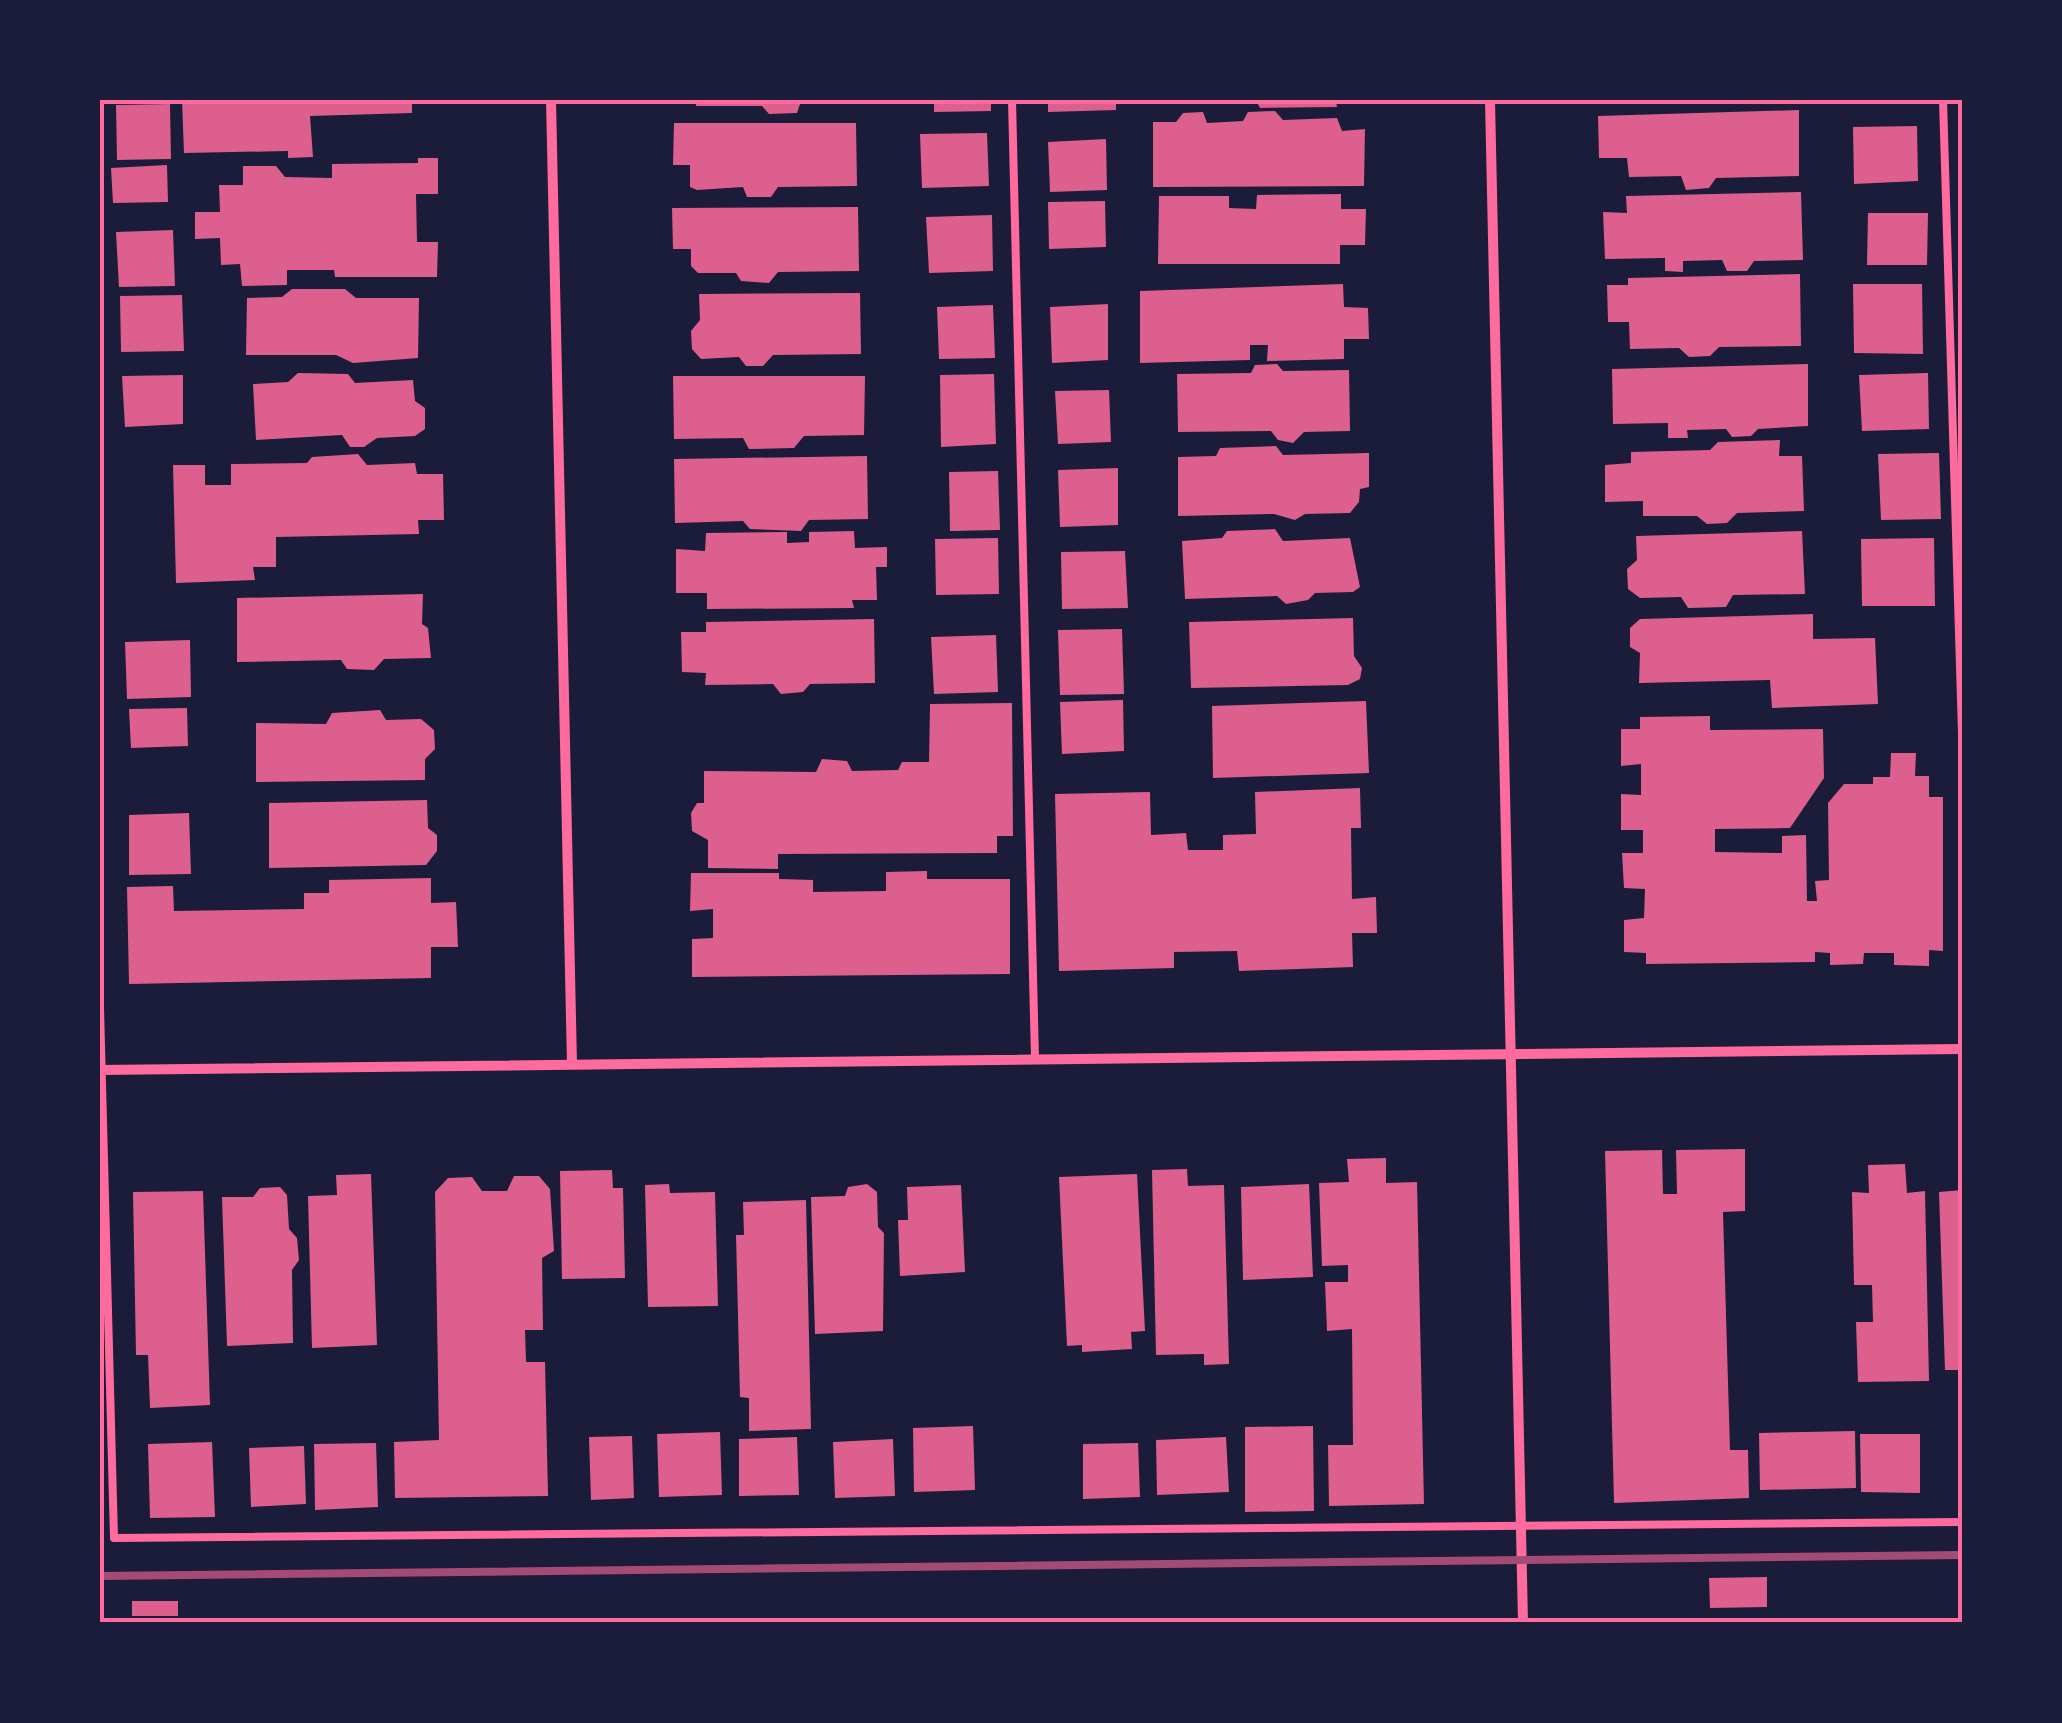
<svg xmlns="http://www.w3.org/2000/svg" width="2062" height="1723" font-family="Figtree,sans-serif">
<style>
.building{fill:#dd5f8e}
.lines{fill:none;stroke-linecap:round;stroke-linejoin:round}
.service{stroke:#ff6b9d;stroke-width:8}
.minor{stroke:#ff6b9d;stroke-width:10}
.rail{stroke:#a44b75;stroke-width:8}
.neatline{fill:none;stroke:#ff6b9d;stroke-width:4}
</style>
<rect width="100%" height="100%" fill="#1b1b3a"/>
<g class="building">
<path d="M182 100H412V113L310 116 313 157 288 158V151L184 153Z"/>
<path d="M696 100H825V103L800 104 797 113 769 114 762 106H696Z"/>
<path d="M934 100H991V111L934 112Z"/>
<path d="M1048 100H1116V110L1048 112Z"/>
<path d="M1256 100H1336L1337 107 1260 108Z"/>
<path d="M170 104 171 159 117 160 116 105Z"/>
<path d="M1799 110V176L1716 178 1709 188 1686 190 1681 176 1629 177 1627 158H1599L1598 116Z"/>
<path d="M1275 111 1283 120 1337 118 1342 131 1365 129 1364 186 1153 187V122H1176L1183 113 1203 112 1207 123 1243 121 1248 112Z"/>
<path d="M674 123H856L857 186 778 187 771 197H747L743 187 697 190 690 187V165H673Z"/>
<path d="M1917 126 1918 181 1854 184 1853 127Z"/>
<path d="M987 133 989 186 922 188 920 134Z"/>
<path d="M1106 139 1107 190 1050 192 1048 142Z"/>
<path d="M418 158H438V194H416L417 242H438L437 277H335L334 270H287V285L242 286 240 264 221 265 220 238 195 239V212H220L219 185H243V166H276L285 177 332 178V164L418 163Z"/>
<path d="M167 165 168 202 113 203 111 168Z"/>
<path d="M1801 192 1803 260 1754 261 1747 271H1727L1722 260 1683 261V272L1665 271V258L1605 259 1603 212 1627 213 1626 196Z"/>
<path d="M1341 194V209H1366L1365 245H1340V264H1158L1159 196H1229V208L1256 209 1257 195Z"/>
<path d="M1105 201 1106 247 1049 249 1048 202Z"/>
<path d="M858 207 859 271 778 272 769 283 741 281 736 273H698L691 266V249H673L672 208Z"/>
<path d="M1868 213H1928L1927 265H1867Z"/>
<path d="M992 215 993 271 929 273 926 217Z"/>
<path d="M173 230 175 286 119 287 116 232Z"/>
<path d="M1800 274 1801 346 1719 347 1710 356 1689 357 1679 348 1630 349 1629 322H1608L1607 285H1628V278Z"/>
<path d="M1343 284 1344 307 1368 308 1369 339H1344V359L1267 361 1268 345H1250V360L1140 363V291Z"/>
<path d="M1853 284H1922L1923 354 1854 353Z"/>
<path d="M292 289H345L356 298H419L418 358 353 363 336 355H246L247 298 282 297Z"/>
<path d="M860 293 861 354 773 355 763 366H746L739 357 701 359 692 349 691 331 700 320 699 294Z"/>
<path d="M182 295 184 351 121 352 120 296Z"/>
<path d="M1108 304V360L1052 363 1050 307Z"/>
<path d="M993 305 995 358 939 359 937 307Z"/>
<path d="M1277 364 1283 371 1349 370 1350 431 1304 432 1293 443 1278 440 1271 431 1178 432 1177 374 1251 373 1255 365Z"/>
<path d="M1808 364V426L1758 429 1751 436 1732 437 1726 429 1687 430 1688 438H1668V423L1613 424 1612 369Z"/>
<path d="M298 373 348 374 355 383 413 380 415 401 425 408V429L415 436 377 438 364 447H350L342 435 256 440 253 384 288 382Z"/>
<path d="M1928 373 1929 429 1862 431 1859 375Z"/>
<path d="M994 374 996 444 941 447 940 375Z"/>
<path d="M183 375V424L125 427 122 376Z"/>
<path d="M673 376H865L864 435 804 436 794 448 749 449 743 438 674 439Z"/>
<path d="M1109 390 1111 442 1058 444 1055 391Z"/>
<path d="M1780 440 1779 456H1802L1804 511 1737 513 1727 523 1707 524 1697 516H1643V501L1605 502V465L1631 463V452L1710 450 1718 442Z"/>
<path d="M1276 446 1283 455 1369 453V487L1360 489 1359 502 1350 513 1305 514 1295 520 1274 514 1178 516V457L1216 456 1220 448Z"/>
<path d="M1939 453 1941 519 1881 520 1878 454Z"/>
<path d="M358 454 367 465 415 463 417 474H443L444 520H418L419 534 276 537V567H253L255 580 176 583 173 465H205V485H231V464L307 463 312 457Z"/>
<path d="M867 456 868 519 809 520 801 531 750 529 743 521 675 523 674 459Z"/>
<path d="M1118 468V525L1060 527 1058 470Z"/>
<path d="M998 471 1000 530 950 531 949 472Z"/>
<path d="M1275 529 1283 541 1350 538 1360 587 1353 592 1315 593 1308 600 1286 604 1277 596 1185 599 1182 541 1222 538 1227 531Z"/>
<path d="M854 531 855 548 887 547V567H876L877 600H852L854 608 707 609V593H676V549L705 551 706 533 787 532V543L809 542V532Z"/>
<path d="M1802 531 1805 594 1733 595 1726 607 1688 608 1681 597 1640 598 1628 589 1627 569 1637 560 1636 536Z"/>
<path d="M998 538 999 594 936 595 935 539Z"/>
<path d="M1934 538 1935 606H1862L1861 539Z"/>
<path d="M1125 551 1128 608 1062 609 1061 552Z"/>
<path d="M423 594 422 624 428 628 431 658 384 659 374 670 347 669 341 660 237 662V598Z"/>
<path d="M1813 614V639L1875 638 1878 704 1772 708 1770 680 1639 683 1640 653 1630 647V628L1640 619Z"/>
<path d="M1353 618 1354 656 1362 668 1360 679 1348 685 1191 688 1189 622Z"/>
<path d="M874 619 875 683 810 684 803 692 781 694 773 684 705 685 706 673 682 672 681 632H706V622Z"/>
<path d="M1122 629 1124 694 1060 695 1058 630Z"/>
<path d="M996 635 998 692 934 694 931 637Z"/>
<path d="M190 640 191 697 127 699 125 642Z"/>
<path d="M1123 700 1124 751 1062 754 1060 702Z"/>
<path d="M1366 701 1369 773 1213 778 1212 706Z"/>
<path d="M1012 703 1013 836H997V853L778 854V869L708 868V840L692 831 691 813 697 803H704V771L816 772 822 759 847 761 852 771 898 770 902 762H929L930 704Z"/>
<path d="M187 708 188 746 131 748 129 709Z"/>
<path d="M380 710 386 720 421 719 434 730 435 749 425 759V780L256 782V723L326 724 332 713Z"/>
<path d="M1710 716V730L1823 729 1824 778 1790 828 1715 829V852L1782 853V836L1806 835 1807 901H1817L1815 881 1829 880 1828 803 1844 784H1873V777H1890L1891 753H1916L1915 776H1929V797H1943V951L1929 950V966L1894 965V953H1864L1863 964 1830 965V953L1815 952V962L1646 964V953L1624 952V920L1644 918 1645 889 1624 888 1622 853H1643V830H1621V794L1641 795V764L1621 766V729H1640V717Z"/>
<path d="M1360 788 1361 828H1351L1352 899 1376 897 1377 933H1352L1353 967 1239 971 1237 951 1174 952V968L1059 971 1055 794 1150 792 1151 835 1186 833 1188 850H1223V835L1256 834 1255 792Z"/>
<path d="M427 800 428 828 437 835V851L426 865 269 868V803Z"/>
<path d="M189 813 191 874 129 875V815Z"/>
<path d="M927 871V879H1010V974L692 977V939L713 938V909L690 911 691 873H779V879L813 880V892L886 891V872Z"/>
<path d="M431 878V903L456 902 458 947H431V978L129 984 127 887 173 886 174 911 304 909V893H329V880Z"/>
<path d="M1745 1149V1211L1723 1212 1730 1450H1748L1749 1498 1614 1503 1605 1151 1662 1150 1663 1194H1677L1676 1150Z"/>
<path d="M1386 1158V1183L1417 1182 1424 1504 1329 1506 1328 1445H1353L1352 1329 1327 1331 1325 1282H1348V1265L1322 1266 1319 1183 1349 1182 1347 1159Z"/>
<path d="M1905 1164 1907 1193 1925 1191 1929 1381 1858 1382 1856 1322H1873L1872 1285H1854L1852 1192 1869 1193 1868 1165Z"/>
<path d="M1187 1169 1188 1186 1224 1185 1229 1364 1204 1365V1354L1156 1355 1152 1170Z"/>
<path d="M612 1170 613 1188H623L625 1278 562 1279 560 1171Z"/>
<path d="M371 1174 377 1345 312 1348 308 1196 337 1195 336 1175Z"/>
<path d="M1137 1174 1145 1331 1131 1332 1132 1349 1082 1352V1345L1067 1346 1059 1177Z"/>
<path d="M514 1176H539L550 1189 554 1251 542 1258 543 1330H525L526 1362H545L548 1496 395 1498 394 1442 439 1440 435 1192 448 1178 472 1177 482 1191H507Z"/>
<path d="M669 1184 670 1193 715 1192 718 1306 648 1307 645 1185Z"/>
<path d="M867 1184 877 1192 878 1227 884 1233 883 1331 815 1334 811 1197 845 1196 848 1187Z"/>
<path d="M1309 1184 1313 1277 1243 1280 1241 1187Z"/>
<path d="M961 1185 965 1272 900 1276 898 1220H908L907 1187Z"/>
<path d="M280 1187 287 1195 289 1229 297 1238 299 1260 292 1270 293 1343 227 1346 222 1197H253L260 1188Z"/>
<path d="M1962 1190V1370H1945L1939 1192Z"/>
<path d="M203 1191 210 1405 150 1408 148 1355H136L133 1192Z"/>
<path d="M806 1200 811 1429 749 1431V1398L740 1397 736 1235H744L743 1202Z"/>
<path d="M973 1426 975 1490 914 1492 913 1428Z"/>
<path d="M1313 1426 1314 1511 1245 1512V1427Z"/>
<path d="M1855 1431 1856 1488 1760 1490 1759 1433Z"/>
<path d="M720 1432 722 1495 659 1497 657 1434Z"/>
<path d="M1860 1434H1920V1493L1861 1492Z"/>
<path d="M632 1436 634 1498 591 1500 589 1437Z"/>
<path d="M797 1437 799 1495 739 1496V1439Z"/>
<path d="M1226 1437 1229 1492 1157 1495 1156 1440Z"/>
<path d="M893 1439 895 1496 835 1498 833 1442Z"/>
<path d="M212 1442 215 1517 150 1518 148 1444Z"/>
<path d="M376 1443 378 1507 315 1510 314 1444Z"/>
<path d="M1138 1443 1140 1497 1083 1499V1444Z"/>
<path d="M304 1446 306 1504 251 1507 249 1448Z"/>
<path d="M1767 1577V1607L1710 1608 1709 1578Z"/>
<rect x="132" y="1601" width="46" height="15"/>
</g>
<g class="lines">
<g class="service">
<path d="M1012 100 1035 1059"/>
<path d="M1943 100 1962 733"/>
<path d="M100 1008 114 1538 1962 1522"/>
</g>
<g class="minor">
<path d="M551 100 572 1064"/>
<path d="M1490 100 1523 1623"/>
<path d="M100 1070 1962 1049"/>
</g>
<path class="rail" d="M100 1576 1962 1555"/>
</g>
<rect width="2062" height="1723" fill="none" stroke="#1b1b3a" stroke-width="205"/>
<rect x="102" y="102" width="1858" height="1518" class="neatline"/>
</svg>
